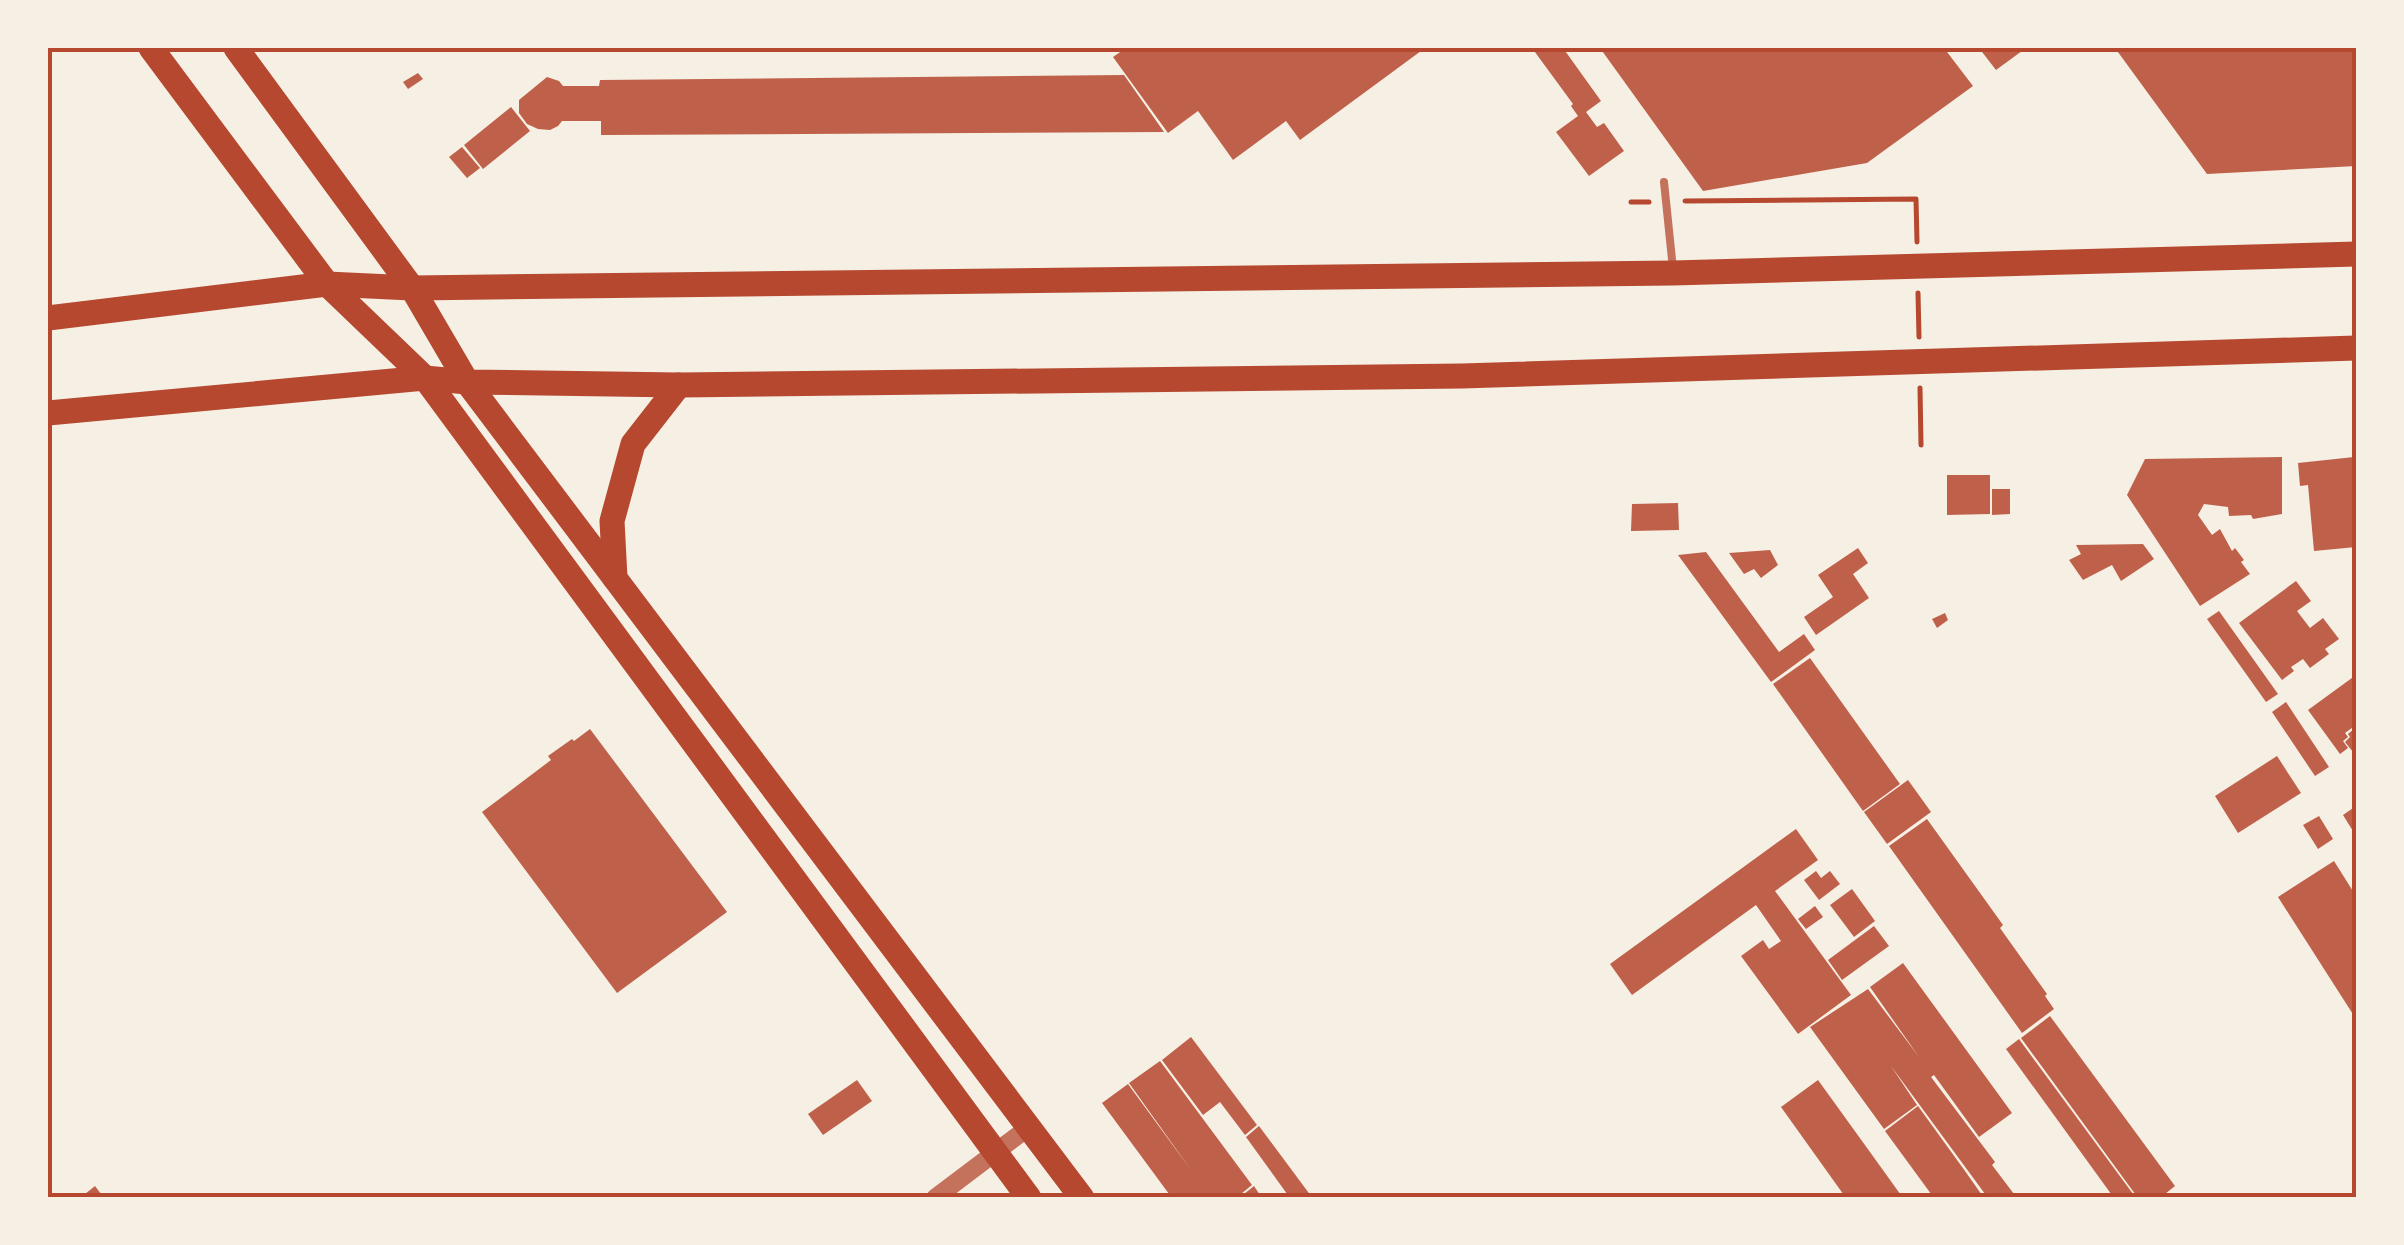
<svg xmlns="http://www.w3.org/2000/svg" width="2404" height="1245" font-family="'DM Sans',sans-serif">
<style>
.building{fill:#bf614a}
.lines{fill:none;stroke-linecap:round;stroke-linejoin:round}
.path{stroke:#b5482f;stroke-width:5}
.service{stroke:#c5725c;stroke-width:8}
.tertiary{stroke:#c5725c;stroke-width:18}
.primary{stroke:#b5482f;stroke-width:25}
.neatline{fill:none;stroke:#b5482f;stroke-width:4}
</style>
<rect width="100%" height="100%" fill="#f6efe4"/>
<g class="building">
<path d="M1126 48H1418L1421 51 1300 140 1286 121 1233 160 1198 111 1168 133 1113 57Z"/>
<path d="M1532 48H1563L1601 101 1586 112 1597 127 1604 123 1624 151 1589 176 1556 132 1578 116 1571 106 1573 104Z"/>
<path d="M1600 48H1944L1973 86 1867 163 1703 191Z"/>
<path d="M1979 48H2026L1996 70Z"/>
<path d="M2115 48H2356V166L2207 174Z"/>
<path d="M418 73 423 79 408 89 403 82Z"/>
<path d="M1124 75 1164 132 601 135V121H562L558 126 550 130 538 129 527 124 519 113V100L547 77 559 81 563 86H599L600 80Z"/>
<path d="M511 107 530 131 483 169 464 145Z"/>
<path d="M462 147 480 168 467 178 449 157Z"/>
<path d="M2282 457V514L2253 519 2251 515 2229 516 2228 507 2204 504 2198 515 2212 535 2220 529 2232 551 2235 548 2244 560 2241 562 2250 574 2200 606 2127 495 2145 459Z"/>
<path d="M2354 457 2355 466H2356V547L2314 551 2308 485 2300 486 2298 463Z"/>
<path d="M1947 475H1990V514L1947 515Z"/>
<path d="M1992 489H2010V514L1992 515Z"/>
<path d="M1678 503 1679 530 1631 531 1632 504Z"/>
<path d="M2143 544 2154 559 2121 581 2112 565 2083 580 2069 560 2081 554 2076 545Z"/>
<path d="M1858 548 1868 563 1853 574 1869 598 1816 635 1804 617 1833 597 1818 575Z"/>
<path d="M1770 550 1778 565 1761 578 1754 569 1744 574 1729 553Z"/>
<path d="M1706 552 1779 652 1804 634 1815 650 1771 682 1678 555Z"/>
<path d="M2296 581 2311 601 2297 611 2310 628 2323 618 2339 639 2325 649 2329 654 2310 668 2303 659 2291 667 2294 671 2282 680 2239 623Z"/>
<path d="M2219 611 2278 694 2266 702 2207 619Z"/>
<path d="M1945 613 1948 620 1937 628 1932 619Z"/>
<path d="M1810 658 1900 784 1863 811 1773 684Z"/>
<path d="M2356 675V725L2345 733 2348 737 2343 741 2348 748 2340 754 2308 710Z"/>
<path d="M2286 702 2329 767 2315 776 2272 712Z"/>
<path d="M2356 727V749L2353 752 2345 742 2350 737 2348 734Z"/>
<path d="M590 729 727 912 617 993 482 812 551 760 548 756 572 739 574 741Z"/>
<path d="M2277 756 2301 793 2238 833 2215 796Z"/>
<path d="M1908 780 1931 812 1887 844 1864 812Z"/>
<path d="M2356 806V836L2343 815Z"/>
<path d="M2319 816 2333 839 2318 849 2303 825Z"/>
<path d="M1927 819 2003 925 2000 928 2047 994 2045 996 2054 1009 2022 1033 1889 846Z"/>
<path d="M1796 829 1818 860 1775 891 1851 995 1798 1034 1741 956 1763 940 1769 949 1781 941 1756 905 1632 995 1610 964Z"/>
<path d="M2334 861 2356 896V1019L2278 897Z"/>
<path d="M1816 871 1821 878 1830 871 1840 884 1819 900 1804 880Z"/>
<path d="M1852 889 1875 921 1854 937 1830 905Z"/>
<path d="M1815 906 1823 917 1806 929 1798 919Z"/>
<path d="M1874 926 1889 946 1842 980 1828 960Z"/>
<path d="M1903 963 2012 1113 1979 1137 1934 1075 1931 1077 1995 1162 1992 1165 2017 1198H1988L1891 1066 1917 1105 1884 1129 1810 1027 1868 989 1919 1057 1870 987Z"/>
<path d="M2050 1016 2175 1186 2160 1198H2138L2021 1038Z"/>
<path d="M1191 1037 1257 1125 1245 1135 1220 1102 1203 1115 1162 1060Z"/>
<path d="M2019 1039 2136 1198H2114L2006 1049Z"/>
<path d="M1160 1061 1252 1185 1236 1198H1172L1102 1103 1128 1084 1191 1170 1129 1083Z"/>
<path d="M857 1080 872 1101 823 1135 808 1114Z"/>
<path d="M1818 1080 1875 1159 1903 1198H1846L1781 1107Z"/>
<path d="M1918 1106 1965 1171 1984 1198H1934L1885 1131Z"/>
<path d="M1259 1126 1311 1196 1308 1198H1290L1246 1137Z"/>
<path d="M95 1186 104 1198H80Z"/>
<path d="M1254 1186 1262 1198H1239Z"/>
</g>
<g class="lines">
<g class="path">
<path d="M1685 201 1916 199 1917 242"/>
<path d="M1631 202H1649"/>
<path d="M1918 293 1919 337"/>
<path d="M1920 388 1921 445"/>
</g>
<path class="service" d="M1664 182 1673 269"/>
<path class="tertiary" d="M935 1198 1029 1127"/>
<g class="primary">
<path d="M151 48 327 284 425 378 1029 1198"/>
<path d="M236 48 412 288 467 382 1082 1198"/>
<path d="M48 318 327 284 412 288 491 287 1673 273 2356 254"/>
<path d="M48 413 425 378 467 382 679 385 1462 376 2356 348"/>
<path d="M615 578 612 521 633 444 679 385"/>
</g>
</g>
<rect width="2404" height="1245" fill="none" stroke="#f6efe4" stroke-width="100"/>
<rect x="50" y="50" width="2304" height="1145" class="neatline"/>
</svg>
